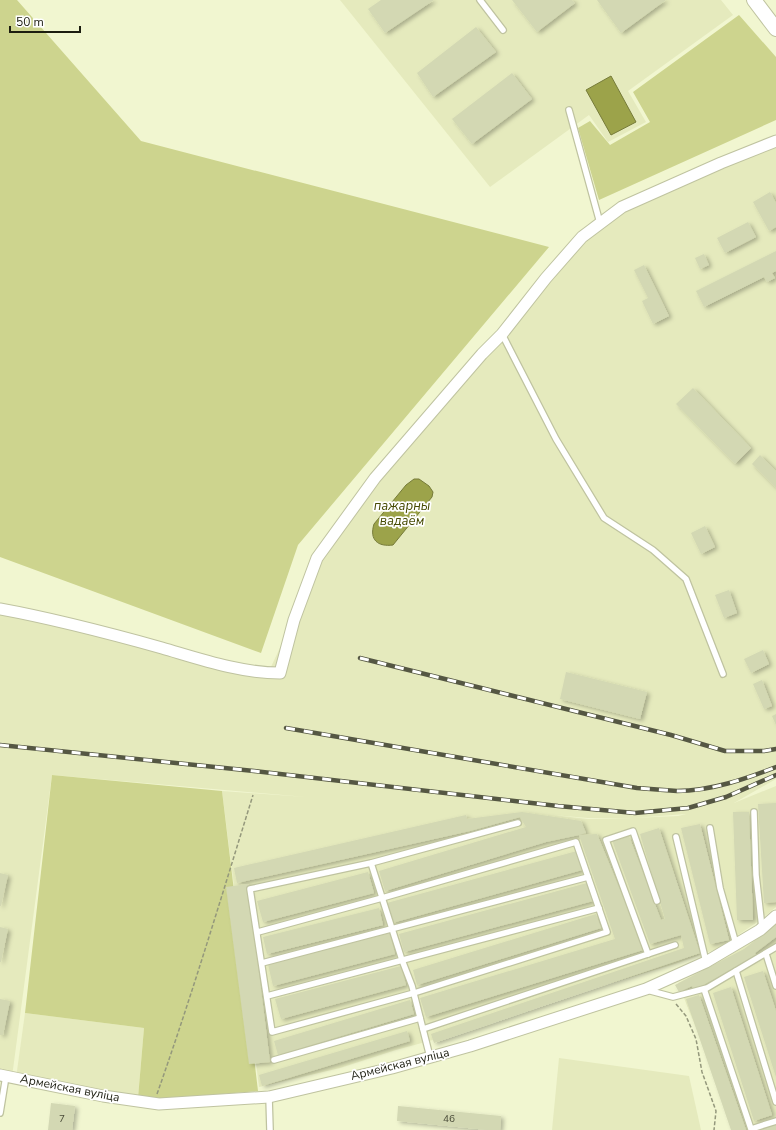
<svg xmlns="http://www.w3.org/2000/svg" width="776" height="1130" font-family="'Nunito Sans',sans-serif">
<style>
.built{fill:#e5eabd;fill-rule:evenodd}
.green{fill:#cdd48e}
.water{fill:#9ca34a;stroke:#767b39}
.building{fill:#d3d8b3;filter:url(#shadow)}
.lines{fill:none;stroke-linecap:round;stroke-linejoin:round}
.service-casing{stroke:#bfc3a0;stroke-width:8}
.minor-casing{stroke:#bfc3a0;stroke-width:13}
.tertiary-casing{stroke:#bfc3a0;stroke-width:16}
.path{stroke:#94987c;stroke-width:1.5;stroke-dasharray:4 2;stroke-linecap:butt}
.service{stroke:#fff;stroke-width:5.5}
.minor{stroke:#fff;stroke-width:11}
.tertiary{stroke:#fff;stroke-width:14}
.rail-casing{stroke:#555743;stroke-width:4.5}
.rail{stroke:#fff;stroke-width:3;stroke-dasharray:9;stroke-linecap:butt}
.labels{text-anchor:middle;stroke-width:3.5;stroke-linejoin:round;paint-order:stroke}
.number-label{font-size:10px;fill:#4a4c39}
.street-label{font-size:12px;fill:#1c1d10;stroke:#fff}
.water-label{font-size:13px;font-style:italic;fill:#474b04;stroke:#fff}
</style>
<defs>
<filter id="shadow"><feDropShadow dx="3" dy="2" stdDeviation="2" flood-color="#0004"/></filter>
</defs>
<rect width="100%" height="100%" fill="#f1f6d0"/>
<g class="built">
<path d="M340 0H721L733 15 628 91 646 122 608 142 589 115 490 187Z"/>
<path d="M776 135V779L734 803 776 786V907L759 921 717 949 675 964 538 1005 477 1028 396 1050 340 1068 259 1087 222 791 306 797 52 775 12 1077H0V607L222 662 270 669 324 554 377 478 551 265 592 221 622 200ZM686 814 678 816 632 818 588 819 553 815 588 818H633Z"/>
<path d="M776 925V1130H737L678 983 727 957 766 933Z"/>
<path d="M25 1013 144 1028 138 1098 16 1078Z"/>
<path d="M559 1058 689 1076 701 1130H552Z"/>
</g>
<g class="green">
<path d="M0 0H17L141 141 549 247 298 545 261 653 0 557Z"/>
<path d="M739 15 776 57V120L599 200 578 128 590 121 610 145 650 122 633 92Z"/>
<path d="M52 775 222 791 258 1091 150 1100 138 1098 144 1028 25 1013Z"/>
</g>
<g class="water">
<path d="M611 76 636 122 611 135 586 90Z"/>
<path d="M414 479H419L429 486 433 492 432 497 393 545C378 547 369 540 374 524L406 485Z"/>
</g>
<g class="building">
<path d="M381 0H434L385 33 368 9Z"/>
<path d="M512 0H572L575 3 537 32Z"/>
<path d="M597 0H666L621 33Z"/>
<path d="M476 27 496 52 433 97 417 73Z"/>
<path d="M512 73 532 99 472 144 452 119Z"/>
<path d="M770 192 776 203V227L769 231 753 202Z"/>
<path d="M748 222 756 237 725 253 717 238Z"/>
<path d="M776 251V271L772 273 775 278 767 282 764 277 704 307 696 291Z"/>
<path d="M704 254 709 265 700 269 695 258Z"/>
<path d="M644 265 669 316 653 324 642 301 648 298 634 270Z"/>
<path d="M693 388 751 448 735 464 676 404Z"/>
<path d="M760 455 776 471V488L752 464Z"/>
<path d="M705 526 715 547 701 554 691 533Z"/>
<path d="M729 590 737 613 724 618 715 595Z"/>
<path d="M763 650 769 664 751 673 744 659Z"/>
<path d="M566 672 647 692 640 719 560 699Z"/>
<path d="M762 680 772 706 764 709 753 684Z"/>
<path d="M776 714V725L772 716Z"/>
<path d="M776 803V902L764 903 758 804Z"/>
<path d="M522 812 581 821 586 833 579 835 597 834 637 931 643 950 426 1017 420 998 615 939 579 835 546 842 385 891 379 871 526 827 520 817 470 831 237 883 234 868 466 815 467 819Z"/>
<path d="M733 812H749L753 920H737Z"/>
<path d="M700 824 729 940 710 944 681 828Z"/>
<path d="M659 828 700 953 434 1043 431 1034 684 948 681 935 650 944 612 840 629 836 661 920 665 919 640 834Z"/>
<path d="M577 851 582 870 392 923 387 903Z"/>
<path d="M368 872 374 893 263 922 257 901Z"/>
<path d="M0 873 8 875 1 906H0Z"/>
<path d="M587 883 593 901 404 952 399 934Z"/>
<path d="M248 884 270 1062 249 1064 226 887Z"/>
<path d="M379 908 383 925 267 954 263 937Z"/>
<path d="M596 914 601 928 417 985 413 970Z"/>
<path d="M776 924V937L755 953 757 956 694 990 692 986 679 992 675 985 744 949Z"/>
<path d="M0 927 8 929 1 962H0Z"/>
<path d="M390 933 395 954 273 986 268 964Z"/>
<path d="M401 966 406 985 281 1019 275 999Z"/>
<path d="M763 971 776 1011V1077L744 977Z"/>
<path d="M731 987 772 1115 754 1121 713 993Z"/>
<path d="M699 995 746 1130H731L686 999Z"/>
<path d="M0 999 10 1001 3 1035H0Z"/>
<path d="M410 1000 414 1014 278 1055 274 1041Z"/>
<path d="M407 1031 410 1041 262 1086 259 1075Z"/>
<path d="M51 1103 75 1106 72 1130H48Z"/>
<path d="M398 1106 501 1116 500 1130H488L397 1121Z"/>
<path d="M776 1124V1130H758Z"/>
</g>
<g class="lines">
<g class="service-casing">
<g id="service">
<path d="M480 0 503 30"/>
<path d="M569 110 600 223"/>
<path d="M502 334 556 439 604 518 653 550 686 579 723 674"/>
<path d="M754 812 756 875 762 928"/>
<path d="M710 828 720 888 736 944"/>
<path d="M676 837 706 962"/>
<path d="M371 863 402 960 412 986 430 1057"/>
<path d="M258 932 382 898 576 842 607 932 414 993 272 1032 250 889 371 863 518 823"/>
<path d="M648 954 606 840 633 831 657 901"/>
<path d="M766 954 776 986"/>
<path d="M262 963 588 877"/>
<path d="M736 971 776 1102"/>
<path d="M704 989 751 1129 776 1121"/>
<path d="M647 990 673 997 707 988 776 947"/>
<path d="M267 996 599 908"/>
<path d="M423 1029 675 945"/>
<path d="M274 1060 420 1018"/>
<path d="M269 1097 270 1130"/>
<path d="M0 1113 6 1076"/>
</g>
</g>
<g class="minor-casing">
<g id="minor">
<path d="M0 609C55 619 108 633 162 648 200 659 240 673 280 673L294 620 317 558 375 478 482 354 502 334 546 278 582 237 622 207 721 163 776 141"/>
<path d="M0 1075 103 1096 159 1104 269 1097 392 1068 470 1046 646 989 706 962 760 930 776 916"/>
</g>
</g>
<g class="tertiary-casing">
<path id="tertiary" d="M754 0 776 29"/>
</g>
<g class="path">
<path d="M676 1004 686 1016 696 1039 702 1072 716 1111 714 1130"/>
<path d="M157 1094C192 995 222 895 253 795"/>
</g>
<use href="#service" class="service"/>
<use href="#minor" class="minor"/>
<use href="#tertiary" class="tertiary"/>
<g class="rail-casing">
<g id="rail">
<path d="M360 658 671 735 725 751H764L776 749"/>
<path d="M286 728 637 788C650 789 664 790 677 791 711 791 745 779 776 767"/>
<path d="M0 745 254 771 558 806 635 813 688 808 726 797 776 775"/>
</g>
</g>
<use href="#rail" class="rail"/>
</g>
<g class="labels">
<g class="number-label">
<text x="62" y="1122">7</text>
<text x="449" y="1122">46</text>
</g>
<g class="street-label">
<text transform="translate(400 1064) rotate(-14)" y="4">Армейская вуліца</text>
<text transform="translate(70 1088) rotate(11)" y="4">Армейская вуліца</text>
</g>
<g class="water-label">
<text x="402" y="510">пажарны<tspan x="402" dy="15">вадаём</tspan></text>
</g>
</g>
<path d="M10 26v6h70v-6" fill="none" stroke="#1c1d10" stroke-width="2"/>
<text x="16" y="26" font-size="12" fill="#1c1d10" stroke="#ffffff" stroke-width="3" paint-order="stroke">50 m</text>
</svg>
